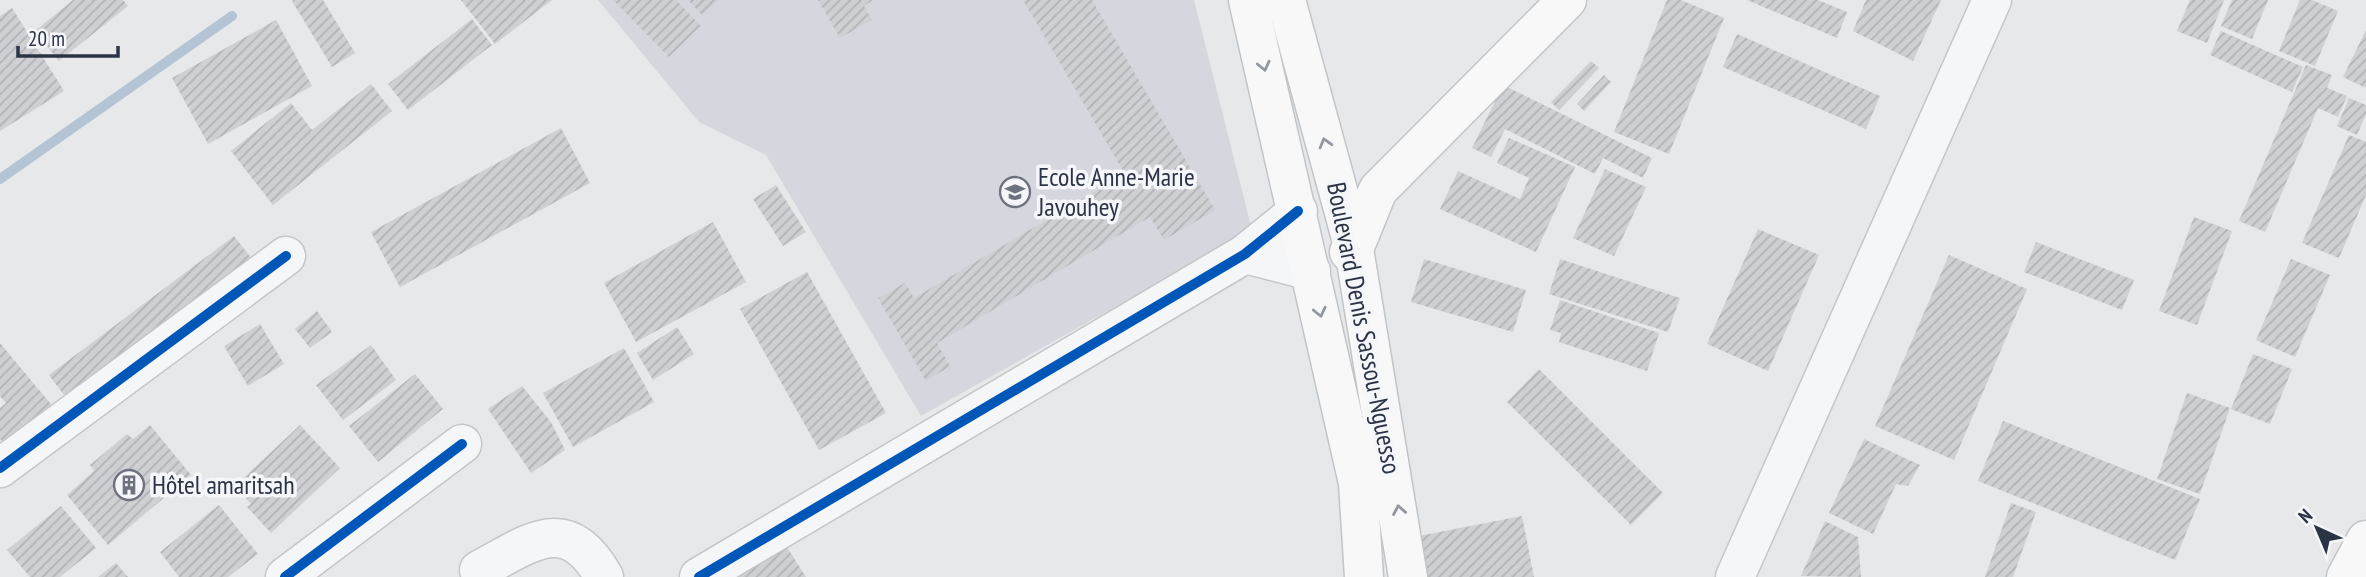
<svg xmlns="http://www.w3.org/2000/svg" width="2366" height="577" font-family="'PT Sans Narrow',sans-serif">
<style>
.built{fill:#d4d7dd}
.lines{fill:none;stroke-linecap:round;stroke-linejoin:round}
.stream{stroke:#b4c4d5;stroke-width:10}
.building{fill:url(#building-hatch)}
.minor-casing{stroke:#c4c6c8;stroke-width:41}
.major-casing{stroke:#c2c5c8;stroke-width:41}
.minor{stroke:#f5f6f7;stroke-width:38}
.major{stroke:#f8f8f8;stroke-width:38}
.cycleway-casing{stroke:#f4f6f9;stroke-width:15}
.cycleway{stroke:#0057b8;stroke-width:10}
.oneway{stroke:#92969e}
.labels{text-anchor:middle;stroke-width:7;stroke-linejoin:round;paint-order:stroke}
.poi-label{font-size:26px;fill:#2b3445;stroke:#f4f6f9;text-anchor:start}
.street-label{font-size:26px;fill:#2b3445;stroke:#f4f6f9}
</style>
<defs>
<pattern id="building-hatch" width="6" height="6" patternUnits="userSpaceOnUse" patternTransform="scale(1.75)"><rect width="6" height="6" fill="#ced0d3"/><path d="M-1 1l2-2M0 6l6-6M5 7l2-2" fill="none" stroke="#b1b3b6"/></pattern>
</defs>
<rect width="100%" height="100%" fill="#e6e8ea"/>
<path class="built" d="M598 0H1194L1252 230 921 416 766 155 699 122Z"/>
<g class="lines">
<path class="stream" d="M0 179 232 16"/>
</g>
<g class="building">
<path d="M73 0H123L128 6 59 61 35 31Z"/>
<path d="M294 0H323L355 53 332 67 292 1Z"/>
<path d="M461 0H552L495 44Z"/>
<path d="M613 0H676L701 26 669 57Z"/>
<path d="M688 0H718L702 15Z"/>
<path d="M818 0H873L864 6 872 20 840 38Z"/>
<path d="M1023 0H1092L1215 210 1164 240 1150 217 937 343 950 366 926 381 878 298 905 283 914 298 1125 174Z"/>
<path d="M1667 0H1681L1724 18 1669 154 1614 132Z"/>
<path d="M1747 0H1818L1847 12 1837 38Z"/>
<path d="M1866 0H1941L1913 61 1853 31Z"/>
<path d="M2190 0H2224L2207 43 2177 31Z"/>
<path d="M2232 0H2268L2252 39 2221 26Z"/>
<path d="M2300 0H2312L2338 11 2315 66 2279 51Z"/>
<path d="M12 8 64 91 0 131V16Z"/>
<path d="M472 19 492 45 408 110 388 84Z"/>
<path d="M276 20 312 86 208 144 172 78Z"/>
<path d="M2366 30V88L2343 77Z"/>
<path d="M2221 31 2303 67 2292 92 2210 55Z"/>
<path d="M1737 34 1880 96 1866 129 1723 67Z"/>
<path d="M1591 61 1599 68 1559 110 1551 102Z"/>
<path d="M2306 65 2332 75 2327 88 2347 96 2338 117 2318 108 2265 232 2239 221Z"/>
<path d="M1604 75 1611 82 1584 111 1577 104Z"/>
<path d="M371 84 392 111 273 205 231 151 291 103 312 130Z"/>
<path d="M1503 85 1652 158 1643 178 1603 158 1595 174 1505 129 1491 157 1472 148Z"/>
<path d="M2349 98 2366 105V114L2357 135 2337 126Z"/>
<path d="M561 128 590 183 400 287 371 232Z"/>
<path d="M2349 135 2366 142V195L2339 258 2302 243Z"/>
<path d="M1509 138 1575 167 1536 252 1440 209 1458 171 1520 199 1529 178 1497 163Z"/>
<path d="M1605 169 1646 187 1614 256 1573 238Z"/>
<path d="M776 185 806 232 783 246 753 199Z"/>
<path d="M2194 217 2232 231 2197 325 2159 311Z"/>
<path d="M713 222 746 282 636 342 604 283Z"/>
<path d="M1758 229 1819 255 1768 371 1707 344Z"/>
<path d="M234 236 252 259 67 399 49 375Z"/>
<path d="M2036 242 2134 280 2122 310 2024 272Z"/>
<path d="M1949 255 2027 289 1954 460 1875 426Z"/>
<path d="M1424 259 1526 290 1513 332 1411 302Z"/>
<path d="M1560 259 1680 298 1668 332 1549 294Z"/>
<path d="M2291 259 2330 275 2295 357 2256 340Z"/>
<path d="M807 272 886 413 819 450 740 309Z"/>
<path d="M1560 300 1659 333 1647 371 1559 342 1561 333 1550 330Z"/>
<path d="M317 311 332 332 310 348 295 329Z"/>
<path d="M260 324 284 364 248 386 224 346Z"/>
<path d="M677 327 694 354 653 380 637 353Z"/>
<path d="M0 343 55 409 8 449 0 439V408L6 403 0 396Z"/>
<path d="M371 345 396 380 343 420 316 385Z"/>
<path d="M624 348 654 402 573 447 543 393Z"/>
<path d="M2253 354 2292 369 2270 424 2231 409Z"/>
<path d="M1539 369 1663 493 1631 525 1507 402Z"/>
<path d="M415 374 443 409 378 462 349 426Z"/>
<path d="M522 386 551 422 565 450 531 473 488 409Z"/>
<path d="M2187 393 2230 408 2200 494 2157 479Z"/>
<path d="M2003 421 2200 499 2175 560 1978 481Z"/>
<path d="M150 425 191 475 108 545 67 495 94 471 90 465 127 434 133 439Z"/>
<path d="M300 425 340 468 271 533 247 507 251 504 235 486Z"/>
<path d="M1864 439 1920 465 1908 486 1896 484 1873 534 1829 513Z"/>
<path d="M2011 503 2036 512 2013 577H1985Z"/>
<path d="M219 505 258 554 228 577H179L160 552Z"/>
<path d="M61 506 96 548 60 577H30L7 550Z"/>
<path d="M1522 516 1534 577H1426L1419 536Z"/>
<path d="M1825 521 1858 537 1861 577 1801 576Z"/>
<path d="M783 541 806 577H727Z"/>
<path d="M116 563 128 577H98Z"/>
</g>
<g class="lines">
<g class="minor-casing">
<g id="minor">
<path d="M1245 254 1311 271"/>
<path d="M0 468 286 256"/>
<path d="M479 570C529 544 567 510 604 577"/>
<path d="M285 577 462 444"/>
<path d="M699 577 1245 254 1298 211"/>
<path d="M1735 577 1992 0"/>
</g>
</g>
<g class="major-casing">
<g id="major">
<path d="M1248 0 1358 483 1364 577"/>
<path d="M1286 0 1354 249 1408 577"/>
<path d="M1349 252 1354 249 1378 190 1567 0"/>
<path d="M2346 577 2366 540"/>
</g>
</g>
<use href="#minor" class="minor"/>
<use href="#major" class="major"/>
<g class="cycleway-casing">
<g id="cycleway">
<path d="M0 468 286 256"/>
<path d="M285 577 462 444"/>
<path d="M699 577 1245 254 1298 211"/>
</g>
</g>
<use href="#cycleway" class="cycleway"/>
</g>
<defs><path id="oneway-chevron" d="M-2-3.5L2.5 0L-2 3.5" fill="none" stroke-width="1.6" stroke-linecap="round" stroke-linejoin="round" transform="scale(1.75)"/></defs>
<g class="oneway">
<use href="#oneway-chevron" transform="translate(1264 66) rotate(77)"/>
<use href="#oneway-chevron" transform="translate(1325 143) rotate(-106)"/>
<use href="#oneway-chevron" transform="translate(1320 312) rotate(77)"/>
<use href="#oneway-chevron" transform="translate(1399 510) rotate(-100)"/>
</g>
<defs>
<g id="school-ring" transform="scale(1.575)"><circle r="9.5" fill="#f4f6f9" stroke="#6c737f" stroke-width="1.5"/><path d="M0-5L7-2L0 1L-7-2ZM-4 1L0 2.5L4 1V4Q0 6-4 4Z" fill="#6c737f"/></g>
<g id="building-ring" transform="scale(1.575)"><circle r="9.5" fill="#f4f6f9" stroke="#6c737f" stroke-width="1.5"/><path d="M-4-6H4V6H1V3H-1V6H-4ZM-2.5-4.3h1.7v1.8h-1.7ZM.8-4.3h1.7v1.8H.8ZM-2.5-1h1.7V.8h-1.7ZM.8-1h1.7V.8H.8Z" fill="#6c737f"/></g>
</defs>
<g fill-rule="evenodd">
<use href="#school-ring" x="1015" y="192"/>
<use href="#building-ring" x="129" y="485"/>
</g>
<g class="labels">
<g class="poi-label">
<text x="1038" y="186">Ecole Anne-Marie<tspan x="1038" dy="30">Javouhey</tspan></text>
<text x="152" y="494">Hôtel amaritsah</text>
</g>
<g class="street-label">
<text transform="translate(1364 328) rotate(79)" y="9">Boulevard Denis Sassou-Nguesso</text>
</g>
</g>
<g transform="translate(2317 528) rotate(316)" stroke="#f4f6f9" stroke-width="5" paint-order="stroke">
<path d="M0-5L12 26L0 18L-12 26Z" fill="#2b3445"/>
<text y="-10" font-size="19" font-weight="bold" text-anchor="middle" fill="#2b3445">N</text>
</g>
<path d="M18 46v10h100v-10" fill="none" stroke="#2b3445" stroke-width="3.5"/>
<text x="28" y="46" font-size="21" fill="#2b3445" stroke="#f4f6f9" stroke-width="5" paint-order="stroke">20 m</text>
</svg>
